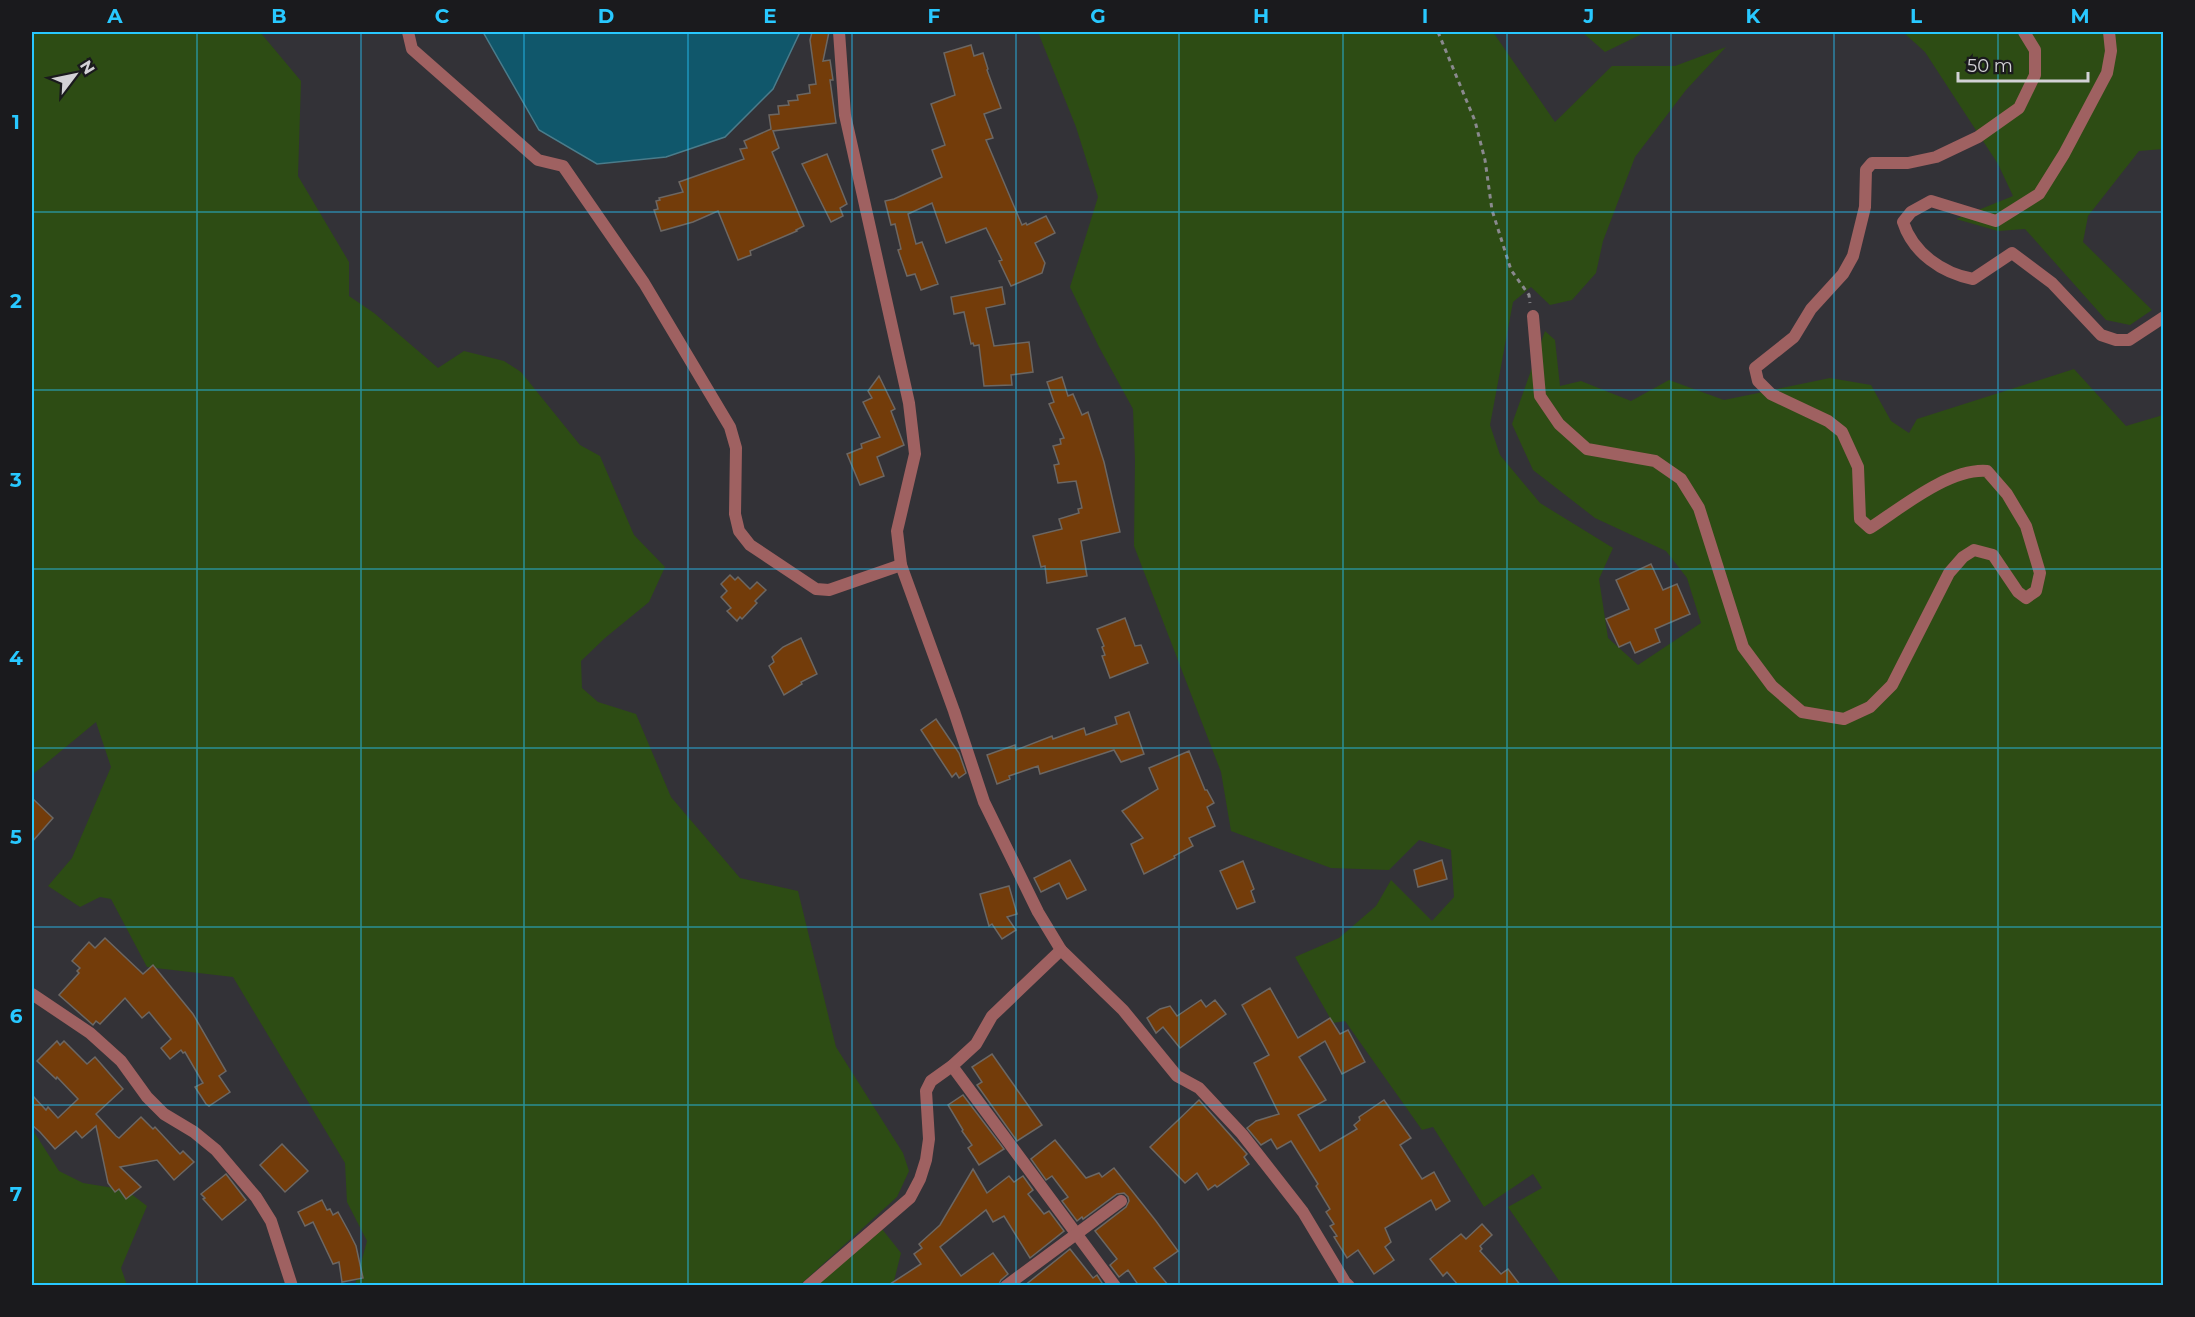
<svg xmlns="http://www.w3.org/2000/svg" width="2195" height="1317" font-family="Montserrat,sans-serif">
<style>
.green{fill:#2d4c14}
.water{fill:#10576b;stroke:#4a7c8b;stroke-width:1.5}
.building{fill:#733c0a;stroke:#6c6763;stroke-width:1.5}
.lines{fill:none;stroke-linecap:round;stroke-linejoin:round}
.path{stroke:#8a898e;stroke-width:3;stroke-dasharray:4.5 4.5;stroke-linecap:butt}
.minor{stroke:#9f6161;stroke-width:12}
.grid{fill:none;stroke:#28c8ff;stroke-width:1.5;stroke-opacity:0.55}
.neatline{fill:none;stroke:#28c8ff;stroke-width:2}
.grid-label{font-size:20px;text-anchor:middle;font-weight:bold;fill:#28c8ff}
</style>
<rect width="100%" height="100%" fill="#333237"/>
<g class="green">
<path d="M32 32H260L301 81 298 176 349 262V296L374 313 438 368 464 351 504 361 521 372 580 445 600 456 634 535 665 567 649 602 605 638 581 661 582 688 598 702 636 714 671 797 740 878 798 891 836 1047 903 1153 909 1171 897 1197 800 1285H355L367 1241 347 1202 345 1163 233 977 147 967 111 899 100 897 80 907 48 886 72 858 111 767 96 722 32 775Z"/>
<path d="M1038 32H1493L1555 122 1612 66H1675L1726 47 1686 90 1635 157 1603 241 1596 273 1572 300 1550 305 1531 287 1513 302 1490 425 1500 455 1540 503 1613 548 1599 579 1608 638 1638 665 1701 623 1687 578 1666 551 1595 518 1533 470 1512 424 1545 331 1555 340 1560 386 1581 381 1631 401 1669 380 1724 400 1830 378 1871 385 1891 421 1909 433 1917 419 2074 369 2126 426 2163 415V1285H1562L1508 1207 1542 1188 1533 1174 1484 1207 1433 1127 1422 1130 1345 1021 1333 1023 1295 957 1339 938 1376 906 1391 880 1432 921 1454 897 1451 850 1419 840 1389 870 1331 868 1231 831 1221 772 1134 546 1135 460 1133 409 1099 347 1070 287 1098 197 1076 127Z"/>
<path d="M1582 32H1646L1605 52Z"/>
<path d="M1903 32H2163V149L2139 151 2088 216 2083 242 2152 310 2130 325 2106 320 2025 229 1998 231 1956 219 2013 196 1998 164 1925 52Z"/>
<path d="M32 1129 59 1171 83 1183 126 1190 147 1206 121 1268 127 1285H32Z"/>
<path d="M882 1229 901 1253 893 1285 814 1286Z"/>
</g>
<path class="water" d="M483 32H800L773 89 725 137 666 157 597 164 539 130Z"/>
<g class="building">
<path d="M812 32H829L823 61 830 60 833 80H830L836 123 773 131 779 148 772 152 804 226 796 230 797 231 750 251 751 255 738 260 718 211 693 222 661 231 654 210 658 209 656 201 660 200 659 198 683 192 679 182 744 159 740 149 747 148 744 141 771 129 769 115 779 114 778 106 789 105 788 101 798 100 797 95 810 93 809 85 816 84 810 40Z"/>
<path d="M971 45 974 56 983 53 988 69 987 70 1001 108 984 114 993 138 986 140 1022 225 1026 223 1027 225 1046 216 1055 233 1035 243 1045 263 1042 273 1011 286 999 261 1002 260 986 228 946 243 932 203 908 214 916 244 922 242 938 284 921 290 915 274 907 276 898 250 901 249 895 224 891 225 885 201 894 199 942 177 932 150 945 145 931 104 955 95 944 53Z"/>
<path d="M827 154 847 204 840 208 843 216 831 222 802 164Z"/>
<path d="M1002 287 1005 304 986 308 994 346 1029 342 1033 372 1011 375 1012 385 984 386 979 345 974 346 973 343 971 344 964 312 954 314 951 297Z"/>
<path d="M879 376 895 409 891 411 904 445 877 457 884 476 860 485 847 454 862 448 861 444 880 437 863 402 872 398 868 391Z"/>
<path d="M1062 377 1068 396 1073 394 1082 415 1088 412 1104 462 1120 532 1081 541 1087 576 1047 583 1045 566 1041 567 1033 536 1062 529 1059 519 1079 513 1078 509 1082 508 1076 481 1058 483 1054 465 1059 464 1053 446 1061 444 1060 439 1064 438 1049 404 1054 402 1047 382Z"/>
<path d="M1651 564 1663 590 1677 584 1690 614 1655 629 1660 642 1635 653 1630 642 1619 647 1606 619 1629 609 1616 580Z"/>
<path d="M730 575 735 580 738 577 750 589 757 582 766 590 755 601 757 603 742 619 740 617 737 621 727 611 731 608 721 597 727 591 721 584Z"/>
<path d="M1125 618 1135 646 1141 645 1148 663 1110 678 1102 656 1105 655 1102 647 1104 646 1097 629Z"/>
<path d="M801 638 817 674 801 682 802 684 784 695 769 666 774 662 772 657 783 647Z"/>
<path d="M1129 712 1144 754 1121 762 1114 750 1040 774 1038 766 1009 776 1010 779 997 784 987 755 1015 745 1016 750 1052 736 1053 739 1084 728 1086 735 1117 724 1115 717Z"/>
<path d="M936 719 959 753 966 773 959 778 956 773 952 777 921 730Z"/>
<path d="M1189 751 1205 790H1207L1214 803 1207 807 1215 826 1189 838 1193 846 1174 856 1175 858 1144 874 1131 844 1143 838 1122 811 1158 789 1149 768Z"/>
<path d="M32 798 53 818 32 842Z"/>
<path d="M1070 860 1086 890 1067 899 1059 883 1041 892 1034 878Z"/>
<path d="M1442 860 1447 879 1418 887 1414 870Z"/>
<path d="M1243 861 1254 889 1251 891 1255 902 1237 909 1220 871Z"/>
<path d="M1009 886 1017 914 1007 917 1016 930 1002 939 992 924 989 926 980 894Z"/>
<path d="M105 938 143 974 153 965 193 1014 226 1071 219 1076 230 1092 209 1106 206 1104 195 1087 203 1083 185 1052 183 1053 181 1050 170 1059 161 1048 171 1039 149 1012 142 1018 125 998 100 1024 96 1021 93 1025 59 995 79 973 77 971 80 968 72 961 89 942 95 948Z"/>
<path d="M1270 988 1298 1038 1330 1018 1340 1034 1348 1030 1365 1062 1342 1074 1325 1041 1299 1057 1326 1100 1298 1115 1320 1151 1357 1129 1354 1125 1360 1120 1359 1117 1384 1100 1411 1138 1400 1145 1422 1179 1434 1172 1450 1201 1436 1210 1431 1200 1385 1228 1391 1242 1385 1247 1394 1260 1374 1274 1358 1250 1347 1258 1334 1237 1337 1236 1330 1226 1334 1224 1326 1212 1330 1209 1316 1186 1318 1184 1291 1141 1277 1149 1271 1139 1261 1145 1247 1128 1256 1121 1279 1114 1254 1063 1269 1055 1242 1005Z"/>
<path d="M1201 1000 1206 1007 1215 1000 1226 1014 1180 1048 1163 1027 1156 1033 1147 1018 1160 1009 1170 1006 1177 1016Z"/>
<path d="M57 1041 60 1045 64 1041 87 1064 95 1057 123 1089 96 1114 116 1136 119 1138 141 1117 153 1129 155 1127 180 1154 183 1151 194 1162 174 1180 157 1160 120 1167 141 1187 126 1199 119 1189 115 1192 108 1183 96 1126 82 1138 76 1131 55 1149 40 1132 32 1125V1095L46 1110 48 1107 58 1118 78 1099 57 1077 56 1079 37 1061Z"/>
<path d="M992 1054 1042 1125 1017 1141 977 1085 982 1082 972 1067Z"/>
<path d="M963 1095 1004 1149 979 1165 968 1148 972 1145 962 1131 963 1130 948 1105Z"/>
<path d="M1199 1100 1247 1154 1244 1157 1249 1164 1217 1187 1215 1185 1208 1190 1197 1173 1185 1183 1150 1147Z"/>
<path d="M1055 1140 1086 1178 1099 1173 1102 1177 1114 1168 1156 1221 1178 1251 1154 1268 1169 1286H1139L1128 1270 1119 1277 1110 1265 1117 1259 1095 1231 1126 1207 1129 1201 1128 1197 1124 1193 1117 1194 1083 1219 1082 1217 1077 1221 1062 1201 1068 1197 1052 1176 1046 1180 1031 1159Z"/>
<path d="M282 1144 308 1171 285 1192 260 1165Z"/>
<path d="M973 1169 987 1193 1009 1176 1014 1182 1023 1176 1033 1190 1028 1194 1044 1214 1049 1211 1064 1231 1030 1258 1004 1216 993 1222 986 1210 940 1247 961 1276 993 1253 1008 1274 1001 1280 998 1286H887L921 1264 914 1254 922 1248 919 1244 940 1225Z"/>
<path d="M226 1174 246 1200 222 1220 203 1199 205 1198 201 1194Z"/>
<path d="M322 1200 327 1210 330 1209 333 1215 338 1212 349 1232 356 1246 363 1278 342 1282 339 1262 333 1264 313 1222 305 1226 298 1212Z"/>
<path d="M1482 1224 1492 1235 1480 1246 1482 1249 1480 1251 1501 1274 1508 1269 1521 1286H1459L1447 1272 1443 1276 1430 1259 1461 1234 1466 1239Z"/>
<path d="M1070 1249 1093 1278 1097 1275 1104 1286H1024Z"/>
</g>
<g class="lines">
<path class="path" d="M1438 32 1475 121 1485 160 1492 210 1511 270 1529 295 1530 303"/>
<g class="minor">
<path d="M408 32 412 49 538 160 563 166 644 283 730 427 736 448 735 514 739 531 750 545 816 589 829 590 901 565"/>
<path d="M839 32 845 115 909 403 915 454 897 531 901 565 954 711 984 802 1038 912 1061 950 1123 1010 1177 1076 1199 1088 1242 1134 1303 1212 1345 1282 1349 1286"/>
<path d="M2109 32 2111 51 2107 73 2064 154 2039 194 1996 221 1931 201 1911 212 1903 222C1913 253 1942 273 1973 279L2012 253 2052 283 2101 335 2116 340H2129L2164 317"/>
<path d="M1533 316 1540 396 1559 424 1587 449 1655 461 1681 479 1699 508 1743 647 1772 686 1802 712 1844 719 1870 707 1892 685 1949 573 1963 557 1974 550 1993 555 2018 592 2026 598 2036 591 2040 573 2026 526 2007 494 1987 471C1949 468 1901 508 1870 528L1860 519 1858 467 1842 432 1828 421 1771 394 1758 381 1755 368 1794 337 1811 309 1843 274 1853 256 1865 207 1866 170 1872 163H1908L1936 157 1978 137 2019 108 2035 75V50L2024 32"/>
<path d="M32 994 90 1033 121 1061 147 1097 164 1114 194 1132 216 1150 256 1197 271 1221 292 1286"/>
<path d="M952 1066 1115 1286"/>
<path d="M808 1286 910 1198 920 1179 926 1160 929 1139 926 1091 931 1081 952 1066 976 1044 992 1016 1061 950"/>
<path d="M1006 1286 1121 1201"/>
</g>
</g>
<path class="grid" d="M197 32V1286M361 32V1286M524 32V1286M688 32V1286M852 32V1286M1016 32V1286M1179 32V1286M1343 32V1286M1507 32V1286M1671 32V1286M1834 32V1286M1998 32V1286M32 212H2164M32 390H2164M32 569H2164M32 748H2164M32 927H2164M32 1105H2164"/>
<rect width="2195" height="1317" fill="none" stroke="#1a1a1d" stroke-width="66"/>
<g transform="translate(75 75) rotate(58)" stroke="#1a1a1d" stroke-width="4.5" paint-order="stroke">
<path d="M0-4.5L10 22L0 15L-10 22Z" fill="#d2d1d5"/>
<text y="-9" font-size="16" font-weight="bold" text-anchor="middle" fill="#d2d1d5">N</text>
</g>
<path d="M1958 72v9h130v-9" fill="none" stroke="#d2d1d5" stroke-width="3"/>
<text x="1967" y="72" font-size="18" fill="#d2d1d5" stroke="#1a1a1d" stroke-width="4.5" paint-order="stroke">50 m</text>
<rect x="33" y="33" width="2129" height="1251" class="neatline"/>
<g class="grid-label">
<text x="115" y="23">A</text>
<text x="279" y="23">B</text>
<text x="442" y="23">C</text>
<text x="606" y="23">D</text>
<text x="770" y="23">E</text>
<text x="934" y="23">F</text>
<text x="1098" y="23">G</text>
<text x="1261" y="23">H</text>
<text x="1425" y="23">I</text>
<text x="1589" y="23">J</text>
<text x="1753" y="23">K</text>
<text x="1916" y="23">L</text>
<text x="2080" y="23">M</text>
<text x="16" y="129">1</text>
<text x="16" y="308">2</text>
<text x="16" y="487">3</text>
<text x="16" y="665">4</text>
<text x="16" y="844">5</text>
<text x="16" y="1023">6</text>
<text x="16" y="1201">7</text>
</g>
</svg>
